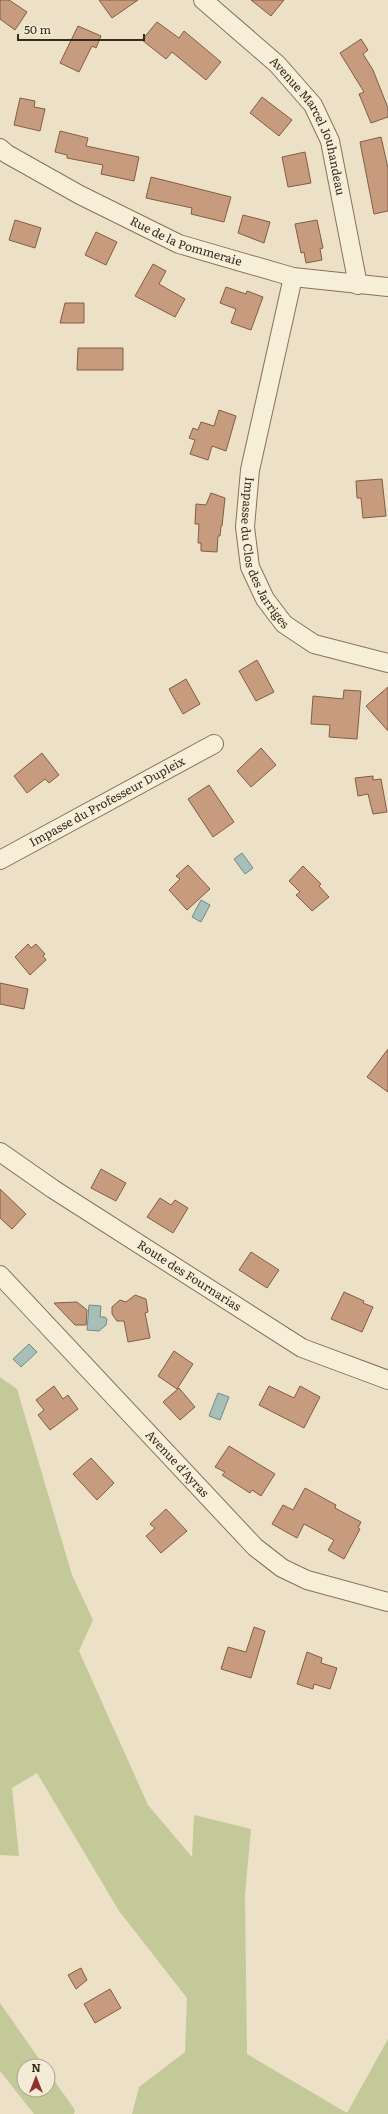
<svg xmlns="http://www.w3.org/2000/svg" width="388" height="2114" font-family="Literata,serif">
<style>
.green{fill:#c4c99a}
.water{fill:#a7bfb8;stroke:#6e8d85}
.building{fill:#c79c7e;stroke:#835d44}
.lines{fill:none;stroke-linecap:round;stroke-linejoin:round}
.minor-casing{stroke:#86725d;stroke-width:20}
.minor{stroke:#f7eed8;stroke-width:18}
.labels{text-anchor:middle;stroke-width:3.5;stroke-linejoin:round;paint-order:stroke}
.street-label{font-size:12px;fill:#372b1f;stroke:#f3ebd5}
</style>
<rect width="100%" height="100%" fill="#ece0c6"/>
<g class="green">
<path d="M0 1377 17 1389 72 1575 93 1620 79 1651 148 1805 192 1857 194 1815 251 1829 245 1895 247 2054 347 2113 388 2039V2114H132L139 2087 185 2052 187 1998 119 1911 37 1773 12 1788 19 1856 0 1855Z"/>
<path d="M0 2003 44 2066H24V2090H48V2072L75 2110 74 2114H34L0 2071Z"/>
</g>
<g class="water">
<path d="M242 853 253 868 245 874 234 859Z"/>
<path d="M201 900 210 905 201 922 192 917Z"/>
<path d="M89 1305 101 1306 100 1317H105L107 1319 106 1325 99 1331 87 1330Z"/>
<path d="M29 1344 37 1352 21 1367 13 1359Z"/>
<path d="M218 1393 229 1397 220 1420 209 1416Z"/>
</g>
<g class="building">
<path d="M0 0H9L27 12 15 30 0 19Z"/>
<path d="M99 0H138L112 18Z"/>
<path d="M251 0H284L271 16Z"/>
<path d="M157 22 179 38 184 31 221 62 206 80 172 52 166 59 142 40Z"/>
<path d="M78 26 101 36 96 48 92 46 79 72 60 63Z"/>
<path d="M361 39 368 50 363 54 373 70 388 108V117L371 123 359 94 364 92 340 53Z"/>
<path d="M262 97 292 120 279 136 250 113Z"/>
<path d="M20 98 35 101 34 107 45 109 40 131 14 125Z"/>
<path d="M60 131 88 138 86 146 139 157 134 181 101 174 103 165 67 158V155L55 152Z"/>
<path d="M381 137 388 168V211L374 214 360 142Z"/>
<path d="M305 152 311 183 288 187 282 157Z"/>
<path d="M151 177 231 197 224 222 191 214 192 208 146 198Z"/>
<path d="M243 215 270 222 264 243 238 233Z"/>
<path d="M15 220 41 228 35 248 9 240Z"/>
<path d="M317 220 323 248 320 249 322 260 306 263 304 252 301 253 295 224Z"/>
<path d="M96 232 117 242 106 265 85 255Z"/>
<path d="M153 264 166 271 159 284 185 299 175 317 135 296Z"/>
<path d="M226 287 246 294 247 291 263 297 251 330 231 323 236 309 220 303Z"/>
<path d="M65 303H84V323H60Z"/>
<path d="M78 348H123V370H77Z"/>
<path d="M219 410 236 416 226 451 212 446 208 460 190 454 195 440 189 438 193 428 198 430 201 422 214 426Z"/>
<path d="M382 479 386 516 363 518 361 498H357L356 481Z"/>
<path d="M211 493 225 498 222 526H221L220 536H218L217 552 201 551V543H198L199 524H195L196 504 206 505Z"/>
<path d="M257 660 274 692 256 701 239 671Z"/>
<path d="M186 679 200 704 183 714 169 689Z"/>
<path d="M388 687V731L366 706Z"/>
<path d="M344 690 361 691 357 739 329 737 330 725 311 724 313 696 343 699Z"/>
<path d="M261 748 276 765 251 787 237 771Z"/>
<path d="M42 753 59 775 49 783 45 779 27 793 14 776Z"/>
<path d="M373 776V780L381 779 387 812 373 814 368 794 358 796 355 778Z"/>
<path d="M209 785 234 822 213 837 188 799Z"/>
<path d="M188 865 210 889 187 910 169 890 180 879 176 876Z"/>
<path d="M303 866 321 884 319 886 329 897 312 911 296 895 300 892 289 881Z"/>
<path d="M28 944 31 948 36 944 45 954 43 956 46 960 30 975 15 957Z"/>
<path d="M0 983 28 989 24 1009 0 1004Z"/>
<path d="M388 1049V1092L367 1077Z"/>
<path d="M101 1169 126 1183 116 1201 91 1188Z"/>
<path d="M0 1189 26 1214 12 1229 0 1218Z"/>
<path d="M160 1198 171 1205 175 1200 188 1208 173 1233 147 1217Z"/>
<path d="M251 1252 279 1270 267 1288 239 1270Z"/>
<path d="M344 1292 364 1301 363 1303 373 1307 362 1332 331 1319Z"/>
<path d="M135 1295 146 1299 148 1312 145 1313 150 1338 128 1342 124 1321H117L112 1314V1307L120 1300 126 1302Z"/>
<path d="M77 1302 87 1310 86 1325H75L54 1303Z"/>
<path d="M174 1351 193 1364 177 1389 158 1376Z"/>
<path d="M54 1386 63 1399 68 1395 78 1409 50 1430 38 1415 44 1410 36 1400Z"/>
<path d="M269 1386 294 1398 300 1386 320 1397 304 1428 259 1405Z"/>
<path d="M179 1388 195 1407 180 1420 163 1402Z"/>
<path d="M229 1446 275 1474 261 1496 252 1490 250 1493 222 1475 225 1472 215 1467Z"/>
<path d="M91 1458 114 1483 97 1500 73 1474Z"/>
<path d="M305 1488 336 1505 335 1508 361 1522 358 1528 360 1529 344 1559 328 1550 334 1540 304 1524 297 1538 272 1524 283 1505 293 1510Z"/>
<path d="M166 1509 187 1531 161 1553 146 1536 155 1528 150 1524Z"/>
<path d="M254 1627 265 1631 251 1678 221 1669 228 1647 246 1652Z"/>
<path d="M307 1652 322 1658 321 1663 337 1668 330 1689 314 1684 313 1689 297 1684Z"/>
<path d="M81 1968 87 1980 76 1989 68 1975Z"/>
<path d="M110 1989 121 2008 95 2023 84 2004Z"/>
</g>
<g class="lines">
<g class="minor-casing">
<g id="minor">
<path id="s1" d="M203 0 277 64 313 105 330 141 358 285"/>
<path id="s2" d="M0 148 7 154 80 195 179 244 293 277 388 287"/>
<path id="s3" d="M293 277 250 470 245 527 250 567 265 599 284 624 314 644 388 663"/>
<path id="s4" d="M0 860 214 744"/>
<path id="s5" d="M0 1152 53 1189 302 1348 388 1380"/>
<path id="s6" d="M0 1275 255 1547 282 1568 307 1580 388 1602"/>
</g>
</g>
<use href="#minor" class="minor"/>
</g>
<g class="labels">
<g class="street-label">
<text dy="4" stroke="none"><textPath href="#s1" startOffset="169">Avenue Marcel Jouhandeau</textPath></text>
<text dy="4" stroke="none"><textPath href="#s2" startOffset="209">Rue de la Pommeraie</textPath></text>
<text dy="4" stroke="none"><textPath href="#s3" startOffset="285">Impasse du Clos des Jarriges</textPath></text>
<text dy="4" stroke="none"><textPath href="#s4" startOffset="122">Impasse du Professeur Dupleix</textPath></text>
<text dy="4" stroke="none"><textPath href="#s5" startOffset="226">Route des Fournarias</textPath></text>
<text dy="4" stroke="none"><textPath href="#s6" startOffset="259">Avenue d'Ayras</textPath></text>
</g>
</g>
<g transform="translate(36 2078)"><circle r="19" fill="#f3ebd5" stroke="#a89e8c"/>
<path d="M0-3L7 15L0 10L-7 15Z" fill="#913031"/>
<text y="-6" font-size="11" font-weight="bold" text-anchor="middle" fill="#372b1f">N</text>
</g>
<path d="M18 34v6h126v-6" fill="none" stroke="#372b1f" stroke-width="2"/>
<text x="24" y="34" font-size="12" fill="#372b1f" stroke="#f3ebd5" stroke-width="3" paint-order="stroke">50 m</text>
</svg>
